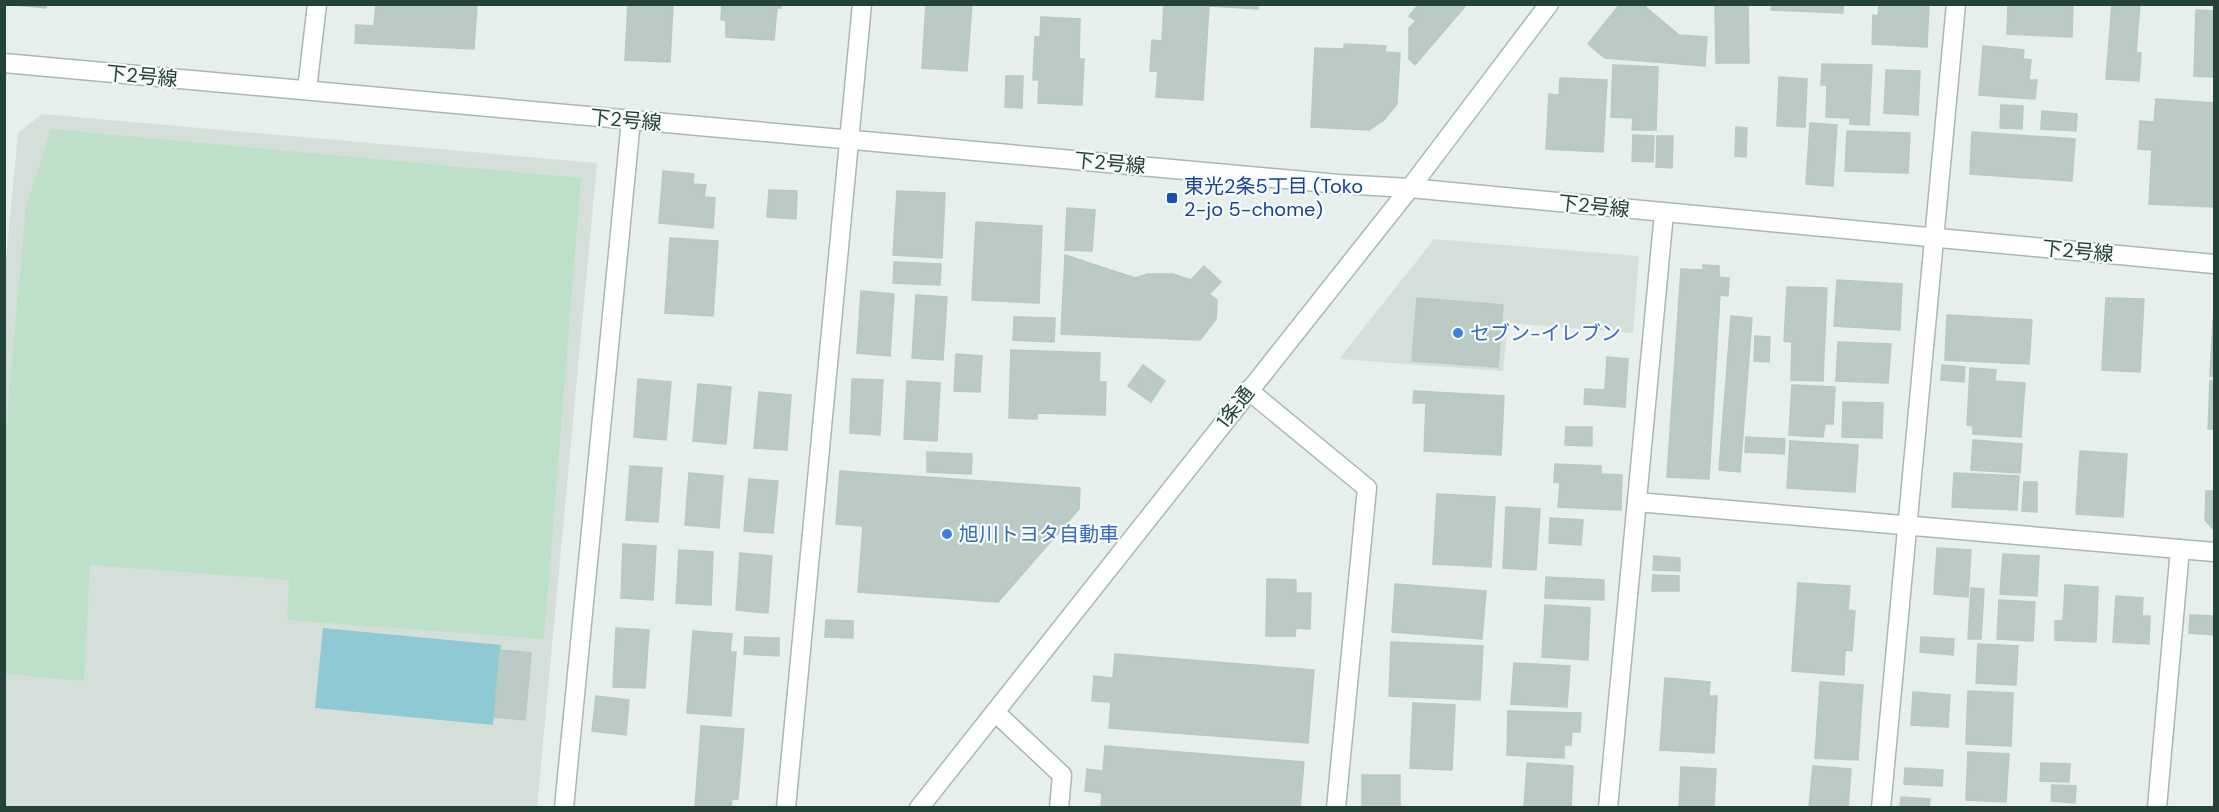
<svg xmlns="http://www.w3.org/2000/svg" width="2219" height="812" font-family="'DM Sans','Noto Sans JP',sans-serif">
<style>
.built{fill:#d4dfda}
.green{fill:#bfe0c8}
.water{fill:#8ec9d4}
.building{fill:#bbcac4;stroke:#b8c9c2;stroke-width:1.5}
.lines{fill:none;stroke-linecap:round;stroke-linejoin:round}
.minor-casing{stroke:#a8b8b2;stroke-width:21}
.tertiary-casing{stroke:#a8b8b2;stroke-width:21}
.secondary-casing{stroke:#a4bbb3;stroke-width:21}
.minor{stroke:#fff;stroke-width:18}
.tertiary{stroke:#fff;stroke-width:18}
.secondary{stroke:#fff;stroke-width:18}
.transit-dot{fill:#1a4fb4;stroke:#f7fbf9;stroke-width:2}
.shop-dot{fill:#3f7fe0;stroke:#f7fbf9;stroke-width:2}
.labels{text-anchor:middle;stroke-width:4.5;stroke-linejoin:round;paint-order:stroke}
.street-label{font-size:20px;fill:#24423a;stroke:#f7fbf9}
.transit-label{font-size:20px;fill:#164399;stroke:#f7fbf9;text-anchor:start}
.shop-label{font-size:20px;fill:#366cbe;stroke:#f7fbf9;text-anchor:start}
</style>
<rect width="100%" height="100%" fill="#e6efeb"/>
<g class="built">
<path d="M42 114 597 163 537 807 5 808 4 281 18 133Z"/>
<path d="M1434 239 1639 256 1633 333 1508 323 1503 371 1339 359Z"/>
</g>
<path class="green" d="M51 129 581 178 544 639 287 620 289 580 90 565 84 681 5 674V437L26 207Z"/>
<path class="water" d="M323 628 501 645 493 725 315 708Z"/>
<g class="building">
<path d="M4 4H46V8Z"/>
<path d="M376 4H477L474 49 355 43 356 25 374 26Z"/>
<path d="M628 4H673L670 62 625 60Z"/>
<path d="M722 4H781V8H777L774 40 726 37V20H721Z"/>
<path d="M926 4H972L967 71 922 68Z"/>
<path d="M1164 4H1258V9L1209 6 1203 100 1156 97 1158 71H1150L1152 40 1162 41Z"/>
<path d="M1419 4H1467L1415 65 1409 59V28L1416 21 1409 16Z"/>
<path d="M1620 4H1642L1679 35 1707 37 1705 66 1605 58 1588 44Z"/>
<path d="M1715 4H1748L1749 63H1716Z"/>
<path d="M1772 4H1843V13L1771 10Z"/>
<path d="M1879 4H1929L1927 47 1872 44 1873 15 1878 16Z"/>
<path d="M2008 4H2073L2072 37 2007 34Z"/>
<path d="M2112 4H2140L2136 52 2141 53 2139 81 2106 79Z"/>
<path d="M2196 10 2214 11V77L2194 76Z"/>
<path d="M1041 17 1080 19 1079 59H1084L1082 105 1038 103 1039 80H1033L1035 37H1040Z"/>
<path d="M1344 44 1386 46 1385 52 1400 53 1397 104 1384 120 1369 130 1311 127 1315 48 1344 49Z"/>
<path d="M1983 46 2024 50 2023 59 2031 60 2029 80H2037L2035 99 1979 95Z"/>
<path d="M1822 64 1872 65 1869 125 1850 124V118L1826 117 1827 85H1821Z"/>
<path d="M1613 65 1658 67 1656 130H1632L1633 118 1611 117Z"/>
<path d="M1886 70 1920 71 1918 115 1884 113Z"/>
<path d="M1006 76H1023L1022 108 1005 107Z"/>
<path d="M1779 77 1807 79 1805 127 1777 126Z"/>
<path d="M1560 78 1607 80 1603 152 1546 149 1549 94 1559 95Z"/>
<path d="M2156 99 2214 103V207L2149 204 2152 150 2138 149 2140 121 2154 122Z"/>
<path d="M2001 105 2023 106 2022 129 2000 128Z"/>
<path d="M2042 111 2077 114 2076 131 2041 129Z"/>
<path d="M1810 123 1837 125 1833 186 1806 184Z"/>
<path d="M1736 127 1747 128 1746 157 1735 156Z"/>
<path d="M1847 131 1910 133 1908 173 1845 171Z"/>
<path d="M1972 132 2075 139 2072 181 1970 174Z"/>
<path d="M1633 135 1654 136 1653 162 1632 161Z"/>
<path d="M1657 136H1673L1672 168 1656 167Z"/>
<path d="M663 171 694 174 693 184 706 185 704 197 715 198 713 228 659 223Z"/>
<path d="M769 190 797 191 796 219 767 217Z"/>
<path d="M897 191 945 193 942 258 893 255Z"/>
<path d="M1067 208 1095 210 1092 251 1065 250Z"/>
<path d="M976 222 1042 226 1039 303 972 300Z"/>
<path d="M670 238 718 241 713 316 665 313Z"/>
<path d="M1065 255 1135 278 1148 274H1173L1191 280 1204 266 1221 282 1209 294 1217 300 1216 319 1200 340 1061 334Z"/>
<path d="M894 262 941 264 940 285 893 283Z"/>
<path d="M1703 265 1719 266V277L1729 278 1728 296 1720 295 1709 479 1667 477 1681 269 1703 270Z"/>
<path d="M1837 280 1902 284 1900 330 1834 326Z"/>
<path d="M1787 287 1827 288 1823 381 1791 380 1792 342 1784 341Z"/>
<path d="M861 291 894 294 890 356 857 353Z"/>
<path d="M916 295 947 297 943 360 912 358Z"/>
<path d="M1417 298 1503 305 1498 367 1412 361Z"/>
<path d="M2106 298 2144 299 2140 372 2102 370Z"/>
<path d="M1947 315 2032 320 2029 364 1945 360Z"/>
<path d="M1731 316 1752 318 1740 472 1719 470Z"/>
<path d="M1014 317 1055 318 1054 342 1013 340Z"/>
<path d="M2213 320H2214V377L2210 376Z"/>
<path d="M1755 336 1770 337 1769 362 1754 361Z"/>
<path d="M1838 342 1891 344 1888 383 1836 381Z"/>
<path d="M1011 350 1100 353 1099 382H1106L1105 415 1037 413V419L1009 418Z"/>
<path d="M956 354 982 356 980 392 954 391Z"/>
<path d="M1607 357 1628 359 1625 407 1584 404 1585 389 1605 390Z"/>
<path d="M1143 365 1165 381 1151 402 1128 386Z"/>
<path d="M1942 365 1965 367 1964 382 1941 380Z"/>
<path d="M1970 368 1996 370 1995 381 2025 383 2021 437 1973 434V426L1967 425Z"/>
<path d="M638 379 671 382 666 440 634 437Z"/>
<path d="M852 379 883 380 880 435 850 433Z"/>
<path d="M907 381 940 383 937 441 904 439Z"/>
<path d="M2210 381H2214V429H2208Z"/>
<path d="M698 384 731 387 726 444 693 441Z"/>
<path d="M1792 385 1835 387 1833 424H1825L1823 437 1789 435Z"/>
<path d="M1414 391 1504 396 1501 455 1424 451 1426 403H1413Z"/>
<path d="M759 392 791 395 787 450 754 448Z"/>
<path d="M1843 402 1883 403 1882 438 1842 437Z"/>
<path d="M1566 427H1592V446L1565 445Z"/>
<path d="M1746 437 1785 439 1784 454 1745 452Z"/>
<path d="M1973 440 2022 444 2020 473 1971 470Z"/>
<path d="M1790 441 1858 445 1855 492 1787 488Z"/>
<path d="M2080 451 2127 454 2123 517 2076 514Z"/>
<path d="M927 452 972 454 971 474 927 472Z"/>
<path d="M1555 464 1601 466V474L1622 475 1621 510 1558 507 1560 483 1554 482Z"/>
<path d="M630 466 662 468 658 522 626 520Z"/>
<path d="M840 471 1080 488 1079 509 998 602 858 592 863 526 836 524Z"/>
<path d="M689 473 723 476 719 528 685 525Z"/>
<path d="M1954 473 2019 476 2017 510 1952 507Z"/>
<path d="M749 479 778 481 773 533 744 531Z"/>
<path d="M2024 482H2037V512L2022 511Z"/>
<path d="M2206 491H2214V530L2205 520Z"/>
<path d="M1437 494 1495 497 1491 567 1433 564Z"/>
<path d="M1506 507 1540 509 1536 570 1503 568Z"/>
<path d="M1550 518 1583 520 1581 545 1549 543Z"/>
<path d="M623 544 656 546 653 600 621 598Z"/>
<path d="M1937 548 1971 550 1968 597 1934 594Z"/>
<path d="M679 550 713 552 711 605 676 603Z"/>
<path d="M740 553 772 556 768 613 736 610Z"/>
<path d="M2003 554 2039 556 2037 596 2000 594Z"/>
<path d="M1654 556 1680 558V571L1653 570Z"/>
<path d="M1653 575 1679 576V591H1652Z"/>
<path d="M1546 577 1604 580V600L1545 598Z"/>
<path d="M1267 579 1296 580V593H1311L1310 629 1296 628 1295 636H1266Z"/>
<path d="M1798 583 1850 586 1848 610 1855 611 1852 651 1845 650 1844 675 1792 671Z"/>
<path d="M1395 584 1486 591 1482 639 1392 632Z"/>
<path d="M2065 585 2098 587 2096 642 2055 640V621H2063Z"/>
<path d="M1971 588 1984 589 1981 639H1968Z"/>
<path d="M2116 596 2143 598 2142 616H2150L2149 644 2113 642Z"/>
<path d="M1999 600 2035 602 2033 641 1997 639Z"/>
<path d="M1545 605 1590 608 1588 660 1542 657Z"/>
<path d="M2190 615 2214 616V635L2189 633Z"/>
<path d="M826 620 853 621V638L825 637Z"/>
<path d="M616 628 649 630 645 688 613 687Z"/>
<path d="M693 631 732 634 730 652H736L731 716 687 713Z"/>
<path d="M745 637 779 638V656L744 654Z"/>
<path d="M1921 637 1954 639 1953 655 1920 652Z"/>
<path d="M1391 642 1483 646 1480 700 1389 696Z"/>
<path d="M1978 644 2018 646 2016 685 1976 683Z"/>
<path d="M500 650 531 653 525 720 494 717Z"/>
<path d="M1115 654 1314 670 1308 743 1109 728 1111 702 1092 701 1094 676 1113 678Z"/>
<path d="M1514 663 1570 666 1567 707 1511 704Z"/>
<path d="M1665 678 1710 682 1709 696H1717L1714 753 1660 750Z"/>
<path d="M1820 682 1863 685 1858 760 1815 758Z"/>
<path d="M1968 691 2013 693 2011 746 1966 744Z"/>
<path d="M1913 692 1950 695 1948 727 1911 725Z"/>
<path d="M596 696 629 700 626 735 592 731Z"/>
<path d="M1413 703 1455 705 1452 770 1410 768Z"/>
<path d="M1508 711 1581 713 1580 732H1572L1571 745H1564V758L1507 755Z"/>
<path d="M701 726 744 729 738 799H732L731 808H695Z"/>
<path d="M1105 746 1304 762 1300 808H1101L1102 793 1085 791 1087 769 1103 771Z"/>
<path d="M1968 752 2009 754 2006 802 1966 800Z"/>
<path d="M1527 763 1573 766 1571 808H1524Z"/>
<path d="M2041 763 2070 764 2069 782 2040 781Z"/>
<path d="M1813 766 1851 769 1848 808H1809Z"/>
<path d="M1681 767 1716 769 1714 808H1679Z"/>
<path d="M1905 768 1943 770 1942 786 1904 784Z"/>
<rect x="1362" y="775" width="38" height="30"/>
<path d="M2052 785 2076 786 2075 803 2051 801Z"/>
<path d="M1901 797 1930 799 1929 808H1900Z"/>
</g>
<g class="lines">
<g class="minor-casing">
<g id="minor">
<path d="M307 90 317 4"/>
<path d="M1248 390 1367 488 1336 808"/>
<path d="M1637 502 2214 552"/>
<path d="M995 712 1062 775 1059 808"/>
<path d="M564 808 631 120"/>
<path d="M786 808 862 4"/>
<path d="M1608 808 1664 213"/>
<path d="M1881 808 1956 4"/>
<path d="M2157 808 2180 549"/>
</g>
</g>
<g class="tertiary-casing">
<path id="tertiary" d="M4 63 1339 184 1410 188 2214 264"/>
</g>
<g class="secondary-casing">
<path id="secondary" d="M919 808 1410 188 1549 4"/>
</g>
<use href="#minor" class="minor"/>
<use href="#tertiary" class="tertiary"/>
<use href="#secondary" class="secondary"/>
</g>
<rect class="transit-dot" x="1166" y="192" width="12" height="12" rx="3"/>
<g class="shop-dot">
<circle cx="1458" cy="333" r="6"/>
<circle cx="947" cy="534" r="6"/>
</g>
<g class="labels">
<g class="street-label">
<text transform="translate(142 76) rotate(5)" y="7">下2号線</text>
<text transform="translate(626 120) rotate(5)" y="7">下2号線</text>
<text transform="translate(1110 163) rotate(5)" y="7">下2号線</text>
<text transform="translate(1594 206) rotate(6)" y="7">下2号線</text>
<text transform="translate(2078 251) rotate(5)" y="7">下2号線</text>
<text transform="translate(1235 407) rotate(-52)" y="7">1条通</text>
</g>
<g class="transit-label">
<text x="1184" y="193">東光2条5丁目 (Toko<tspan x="1184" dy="23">2-jo 5-chome)</tspan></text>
</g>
<g class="shop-label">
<text x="1470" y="340">セブン-イレブン</text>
<text x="959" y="541">旭川トヨタ自動車</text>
</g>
</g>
<rect width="2219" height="812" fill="none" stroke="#24423a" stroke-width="12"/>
</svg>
